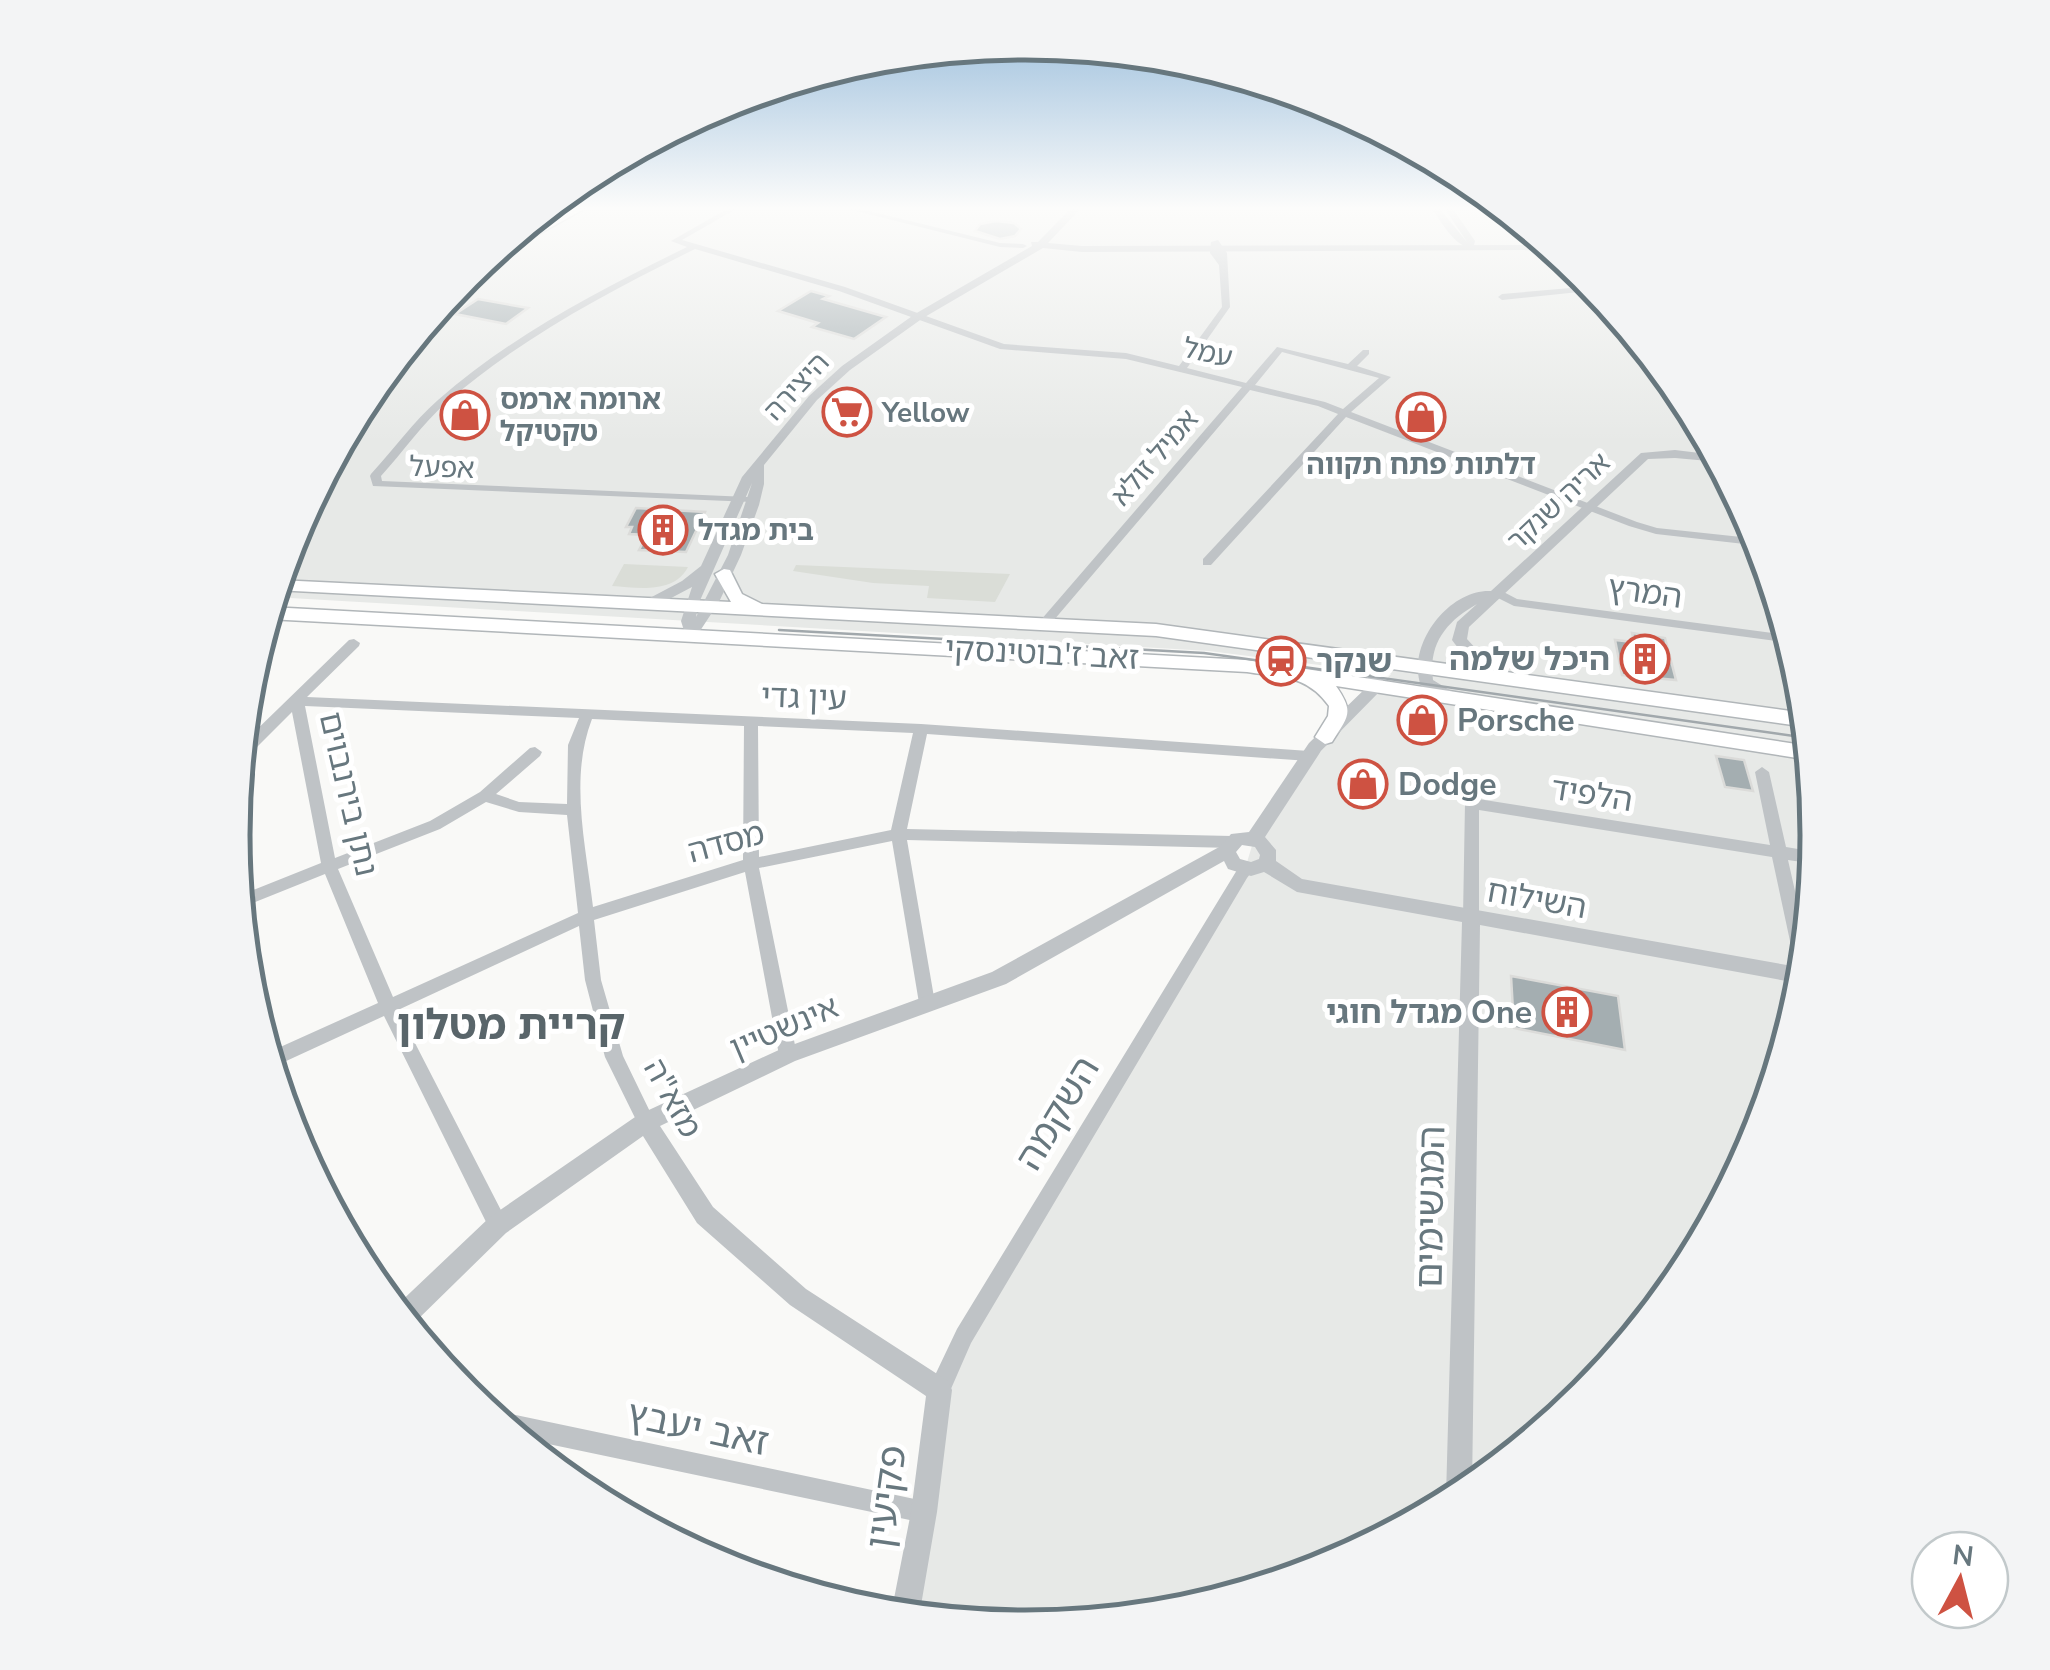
<svg xmlns="http://www.w3.org/2000/svg" width="2050" height="1670" font-family="'Nunito Sans','Noto Sans Hebrew',sans-serif">
<style>
.built{fill:#e7e9e7}
.green{fill:#daddd7}
.building{fill:#a4aeb1;stroke:#dbdbd9;stroke-width:2.5}
.lines{fill:none;stroke-linecap:round;stroke-linejoin:round}
.primary-casing{stroke:#b1b6b9;stroke-width:3}
.trunk-casing{stroke:#b3b7b9;stroke-width:3}
.minor{fill:#bfc3c6;fill-rule:evenodd}
.tertiary{fill:#bfc3c6;fill-rule:evenodd}
.primary{fill:#fff;fill-rule:evenodd}
.trunk{fill:#fff;fill-rule:evenodd}
.tram{stroke:#a1a8ac;stroke-width:2.5}
.labels{text-anchor:middle;stroke-width:10;stroke-linejoin:round;paint-order:stroke}
.far-street-label{font-size:28px;fill:#67777e;stroke:#fff}
.far-poi-label{font-size:28px;font-weight:bold;fill:#67777e;stroke:#fff;text-anchor:start}
.street-label{font-size:32px;fill:#67777e;stroke:#fff}
.poi-label{font-size:32px;font-weight:bold;fill:#67777e;stroke:#fff;text-anchor:start}
.near-street-label{font-size:38px;fill:#67777e;stroke:#fff}
.district-label{font-size:42px;font-weight:bold;fill:#59656a;stroke:#fff}
.rim{fill:none;stroke:#67777e;stroke-width:5}
</style>
<rect width="100%" height="100%" fill="#f9f9f7"/>
<path class="built" d="M573 209H1505L1586 275 1684 395 1757 532 1802 681 1817 836 1802 990 1757 1139 1684 1276 1585 1396 1465 1494 1328 1567 1179 1612 1024 1627 905 1616 924 1512 939 1390 1245 869 1254 839 1315 758 1391 674 1209 651 273 597 293 531 366 394 465 274Z"/>
<g class="green">
<path d="M624 564 688 567C674 594 638 588 612 586Z"/>
<path d="M796 565 1010 574 995 602 927 598 929 586 873 583 793 571Z"/>
</g>
<g class="building">
<path d="M996 221 1014 223 1021 229 1015 236 1000 239 975 231 980 224Z"/>
<path d="M811 291 829 296 823 299 886 317 854 339 812 327 818 323 778 311Z"/>
<path d="M478 299 528 308 506 324 455 314Z"/>
<path d="M636 508 705 512 686 552 639 550 647 535 629 534 632 527H626Z"/>
<path d="M1632 633 1665 638 1676 680 1622 675 1615 640 1634 642Z"/>
<path d="M1716 756 1744 760 1753 791 1725 787Z"/>
<path d="M1511 976 1618 996 1625 1050 1514 1028Z"/>
</g>
<g class="lines">
<g class="primary-casing">
<g id="primary">
<path d="M724 569 730 570 742 594 762 604 1156 624 1805 713 1807 727 1156 636 275 590 278 580 731 602 715 574Z"/>
<path d="M270 607 1247 660 1809 746 1810 760 1336 686C1355 713 1348 716 1332 742L1325 744 1315 737 1328 716 1329 706C1307 675 1283 678 1247 672L268 619Z"/>
</g>
</g>
<g class="trunk-casing">
<g id="trunk">
<path d="M569 209H584L490 261H481L503 243Z"/>
<path d="M276 608 286 614 264 625 269 609Z"/>
</g>
</g>
<g class="minor">
<path d="M727 209H736L682 240 845 287 1004 344 1126 353 1179 366 1222 307 1219 265 1210 253 1211 242 1218 240 1227 253 1230 307 1187 368 1246 383 1277 347 1348 364 1363 350H1369V354L1357 366 1391 377 1351 412 1637 522 1657 528 1760 539 1762 546 1656 534 1629 526 1346 417 1211 565H1203V559L1338 414 1318 406 1250 390 1048 627H1040V621L1242 387 1126 359 1000 349 839 291 695 249C608 292 521 338 447 402 422 424 403 452 381 476L382 481 748 497 752 498V502L373 486 370 476 371 474C394 449 413 422 438 400 512 335 600 290 687 247L671 241ZM1282 352 1379 378 1343 409 1325 402 1255 385Z"/>
<path d="M848 209H861L1000 243 1023 244 1027 246 1023 248 1000 247Z"/>
<path d="M1432 209H1440L1467 242 1445 209H1453L1475 241 1473 249C1454 246 1443 224 1432 209Z"/>
<path d="M1594 286 1598 290 1502 300 1498 297 1502 294Z"/>
<path d="M1496 588 1517 599 1788 635 1791 643 1514 606 1492 595 1490 592Z"/>
<path d="M354 639 360 643 359 646 307 697 921 724 1309 751 1316 756 1309 761 927 734 907 829 1232 836 1237 838 1240 842 1237 846 1232 848 907 840 935 1003 933 1008 927 1010 921 1008 919 1003 892 841 759 868 797 1055 794 1060 788 1063 782 1060 779 1055 745 872 594 920 601 980 623 1056 655 1122 652 1128 646 1130 640 1128 605 1057 585 980 579 926 398 1010 505 1218 508 1225 505 1232 498 1235 491 1232 384 1016 271 1068 267 1053 378 1003 325 874 240 908 238 896 321 863 292 712 245 759 240 760 241 745 349 640ZM305 706 579 718 568 745 567 804 519 802 496 794 540 756 542 752 535 747 530 748 480 792 430 821 335 858ZM592 719 744 726 743 860 593 907C586 846 569 778 592 719ZM758 726 913 733 891 830 759 857ZM486 802 519 812 567 815 578 913 393 997 338 869 440 829Z"/>
<path d="M1762 767 1769 772 1786 847 1816 852 1815 864 1788 860 1807 944 1804 976 1798 974 1796 969 1772 857 1479 810V917L1477 922 1471 923 1465 922 1463 917 1465 803 1467 799 1472 798 1770 845 1755 772Z"/>
<path d="M1242 868 1247 870 1250 874 1247 878 971 1343 947 1398 939 1401 931 1398 928 1390 957 1329 1237 870Z"/>
<path d="M464 1384 511 1414 924 1501 932 1504 935 1512 932 1520 924 1523 515 1437 464 1395 458 1387Z"/>
</g>
<g class="tertiary">
<path d="M1070 209H1080L1048 243 1082 246 1549 245 1555 250 1082 252 1043 248 923 318 850 370 817 400 764 465V484L759 505 741 555 719 602 696 637H686L681 621 692 587 656 606H646V600L682 581 701 566 742 477 809 396 842 366 915 314 1032 246 1031 242H1038ZM752 483 728 555 696 617 698 605Z"/>
<path d="M1675 450 1716 455 1720 462 1675 458 1648 459 1469 627 1467 639 1488 662 1514 674 1517 678 1514 682C1488 684 1467 660 1452 640L1457 622 1477 604C1447 621 1428 643 1433 680L1456 694 1458 698 1456 702H1444L1421 686C1406 646 1448 589 1491 591L1641 453Z"/>
<path d="M1353 651 1377 664 1385 686 1321 751 1265 837 1276 850V861L1302 879 1804 968 1803 984 1480 925 1472 1488 1448 1503 1446 1497 1462 922 1297 892 1264 872 1251 876 1228 869 1224 861 1006 984 795 1061 660 1126 713 1207 806 1289 948 1381 952 1390 937 1512 919 1617 891 1614 911 1512 926 1396 790 1305 697 1223 643 1136 506 1233 410 1327 393 1309 490 1217 638 1115 781 1049 992 972 1221 846 1231 834 1249 832 1309 743 1369 685 1365 671 1345 656ZM1242 845 1255 847 1260 855 1259 859 1251 862 1240 859 1236 852Z"/>
</g>
<use href="#primary" class="primary"/>
<use href="#trunk" class="trunk"/>
<path class="tram" d="M779 630 1204 653 1808 738"/>
</g>
<linearGradient id="sky" x2="0" y2="1"><stop stop-color="#94bada"/><stop offset="0.47" stop-color="#fcfcfb"/><stop offset="1" stop-color="#fcfcfb" stop-opacity="0"/></linearGradient>
<rect width="2050" height="443" fill="url(#sky)"/>
<defs>
<g id="supermarket-ring" transform="scale(2.5)"><circle r="9.5" fill="#fff" stroke="#ce5242" stroke-width="1.5"/><path d="M-6-5.5h2.5l.6 2H6L4.5 2H-2.5L-4.4-4H-6ZM-1.5 3.2a1.3 1.3 0 1 0 .1 0ZM3 3.2a1.3 1.3 0 1 0 .1 0Z" fill="#ce5242"/></g>
<g id="shop-ring" transform="scale(2.5)"><circle r="9.5" fill="#fff" stroke="#ce5242" stroke-width="1.5"/><path d="M-5-2.5h2.3a2.7 3.5 0 0 1 5.4 0H5L5.5 6h-11ZM-1.5-2.5h3a1.5 2.3 0 0 0-3 0Z" fill="#ce5242"/></g>
<g id="building-ring" transform="scale(2.5)"><circle r="9.5" fill="#fff" stroke="#ce5242" stroke-width="1.5"/><path d="M-4-6H4V6H1V3H-1V6H-4ZM-2.5-4.3h1.7v1.8h-1.7ZM.8-4.3h1.7v1.8H.8ZM-2.5-1h1.7V.8h-1.7ZM.8-1h1.7V.8H.8Z" fill="#ce5242"/></g>
<g id="station-ring" transform="scale(2.5)"><circle r="9.5" fill="#fff" stroke="#ce5242" stroke-width="1.5"/><path d="M-3-6H3Q5-6 5-4V2Q5 4 3 4L4.5 6H3L1.5 4h-3L-3 6H-4.5L-3 4Q-5 4-5 2V-4Q-5-6-3-6ZM-3.5-4v3h7v-3ZM-3.5 1v1.5H-2V1ZM2 1v1.5H3.5V1Z" fill="#ce5242"/></g>
</defs>
<g fill-rule="evenodd">
<use href="#supermarket-ring" x="847" y="412"/>
<use href="#shop-ring" x="465" y="415"/>
<use href="#shop-ring" x="1421" y="417"/>
<use href="#building-ring" x="663" y="530"/>
<use href="#building-ring" x="1645" y="659"/>
<use href="#station-ring" x="1281" y="661"/>
<use href="#shop-ring" x="1422" y="720"/>
<use href="#shop-ring" x="1363" y="784"/>
<use href="#building-ring" x="1567" y="1012"/>
</g>
<g class="labels">
<g class="far-street-label">
<text transform="translate(1208 352) rotate(13)" y="10">עמל</text>
<text transform="translate(796 386) rotate(-47)" y="10">היצירה</text>
<text transform="translate(1154 457) rotate(-49)" y="10">אמיל זולא</text>
<text transform="translate(442 467) rotate(2)" y="10">אפעל</text>
<text transform="translate(1558 501) rotate(-43)" y="10">אריה שנקר</text>
</g>
<g class="far-poi-label">
<text x="500" y="409">ארומה ארמס<tspan x="500" dy="32">טקטיקל</tspan></text>
<text x="882" y="422">Yellow</text>
<text x="1421" y="474" text-anchor="middle">דלתות פתח תקווה</text>
<text x="698" y="540">בית מגדל</text>
</g>
<g class="street-label">
<text transform="translate(1645 592) rotate(8)" y="11">המרץ</text>
<text transform="translate(1042 653) rotate(3)" y="11">זאב ז'בוטינסקי</text>
<text transform="translate(804 697) rotate(2)" y="11">עין גדי</text>
<text transform="translate(349 794) rotate(77)" y="11">נתן בירנבוים</text>
<text transform="translate(1592 794) rotate(9)" y="11">הלפיד</text>
<text transform="translate(726 842) rotate(-15)" y="11">מסדה</text>
<text transform="translate(1537 899) rotate(10)" y="11">השילוח</text>
<text transform="translate(784 1027) rotate(-23)" y="11">אינשטיין</text>
<text transform="translate(673 1098) rotate(61)" y="11">מזא"ה</text>
</g>
<g class="poi-label">
<text x="1610" y="670" text-anchor="end">היכל שלמה</text>
<text x="1316" y="672">שנקר</text>
<text x="1457" y="731">Porsche</text>
<text x="1398" y="795">Dodge</text>
<text x="1532" y="1023" text-anchor="end">מגדל חוגי One</text>
</g>
<g class="near-street-label">
<text transform="translate(1057 1113) rotate(-59)" y="13">השקמה</text>
<text transform="translate(1430 1207) rotate(-89)" y="13">המגשימים</text>
<text transform="translate(698 1428) rotate(12)" y="13">זאב יעבץ</text>
<text transform="translate(886 1497) rotate(-82)" y="13">פקיעין</text>
</g>
<g class="district-label">
<text x="511" y="1039">קריית מטלון</text>
</g>
</g>
<path d="M0 0H2050V1670H0ZM250 835a775 775 0 1 1 1550 0a775 775 0 1 1-1550 0Z" fill="#f3f4f5" fill-rule="evenodd"/>
<path class="rim" d="M250 835a775 775 0 1 1 1550 0a775 775 0 1 1-1550 0Z"/>
<g transform="translate(1960 1580) rotate(7)"><circle r="48" fill="#ffffff" stroke="#c2c9cb" stroke-width="2.5"/>
<path d="M0-8L18 38L0 25L-18 38Z" fill="#ce5242"/>
<text y="-15" font-size="28" font-weight="bold" text-anchor="middle" fill="#67777e">N</text>
</g>
</svg>
